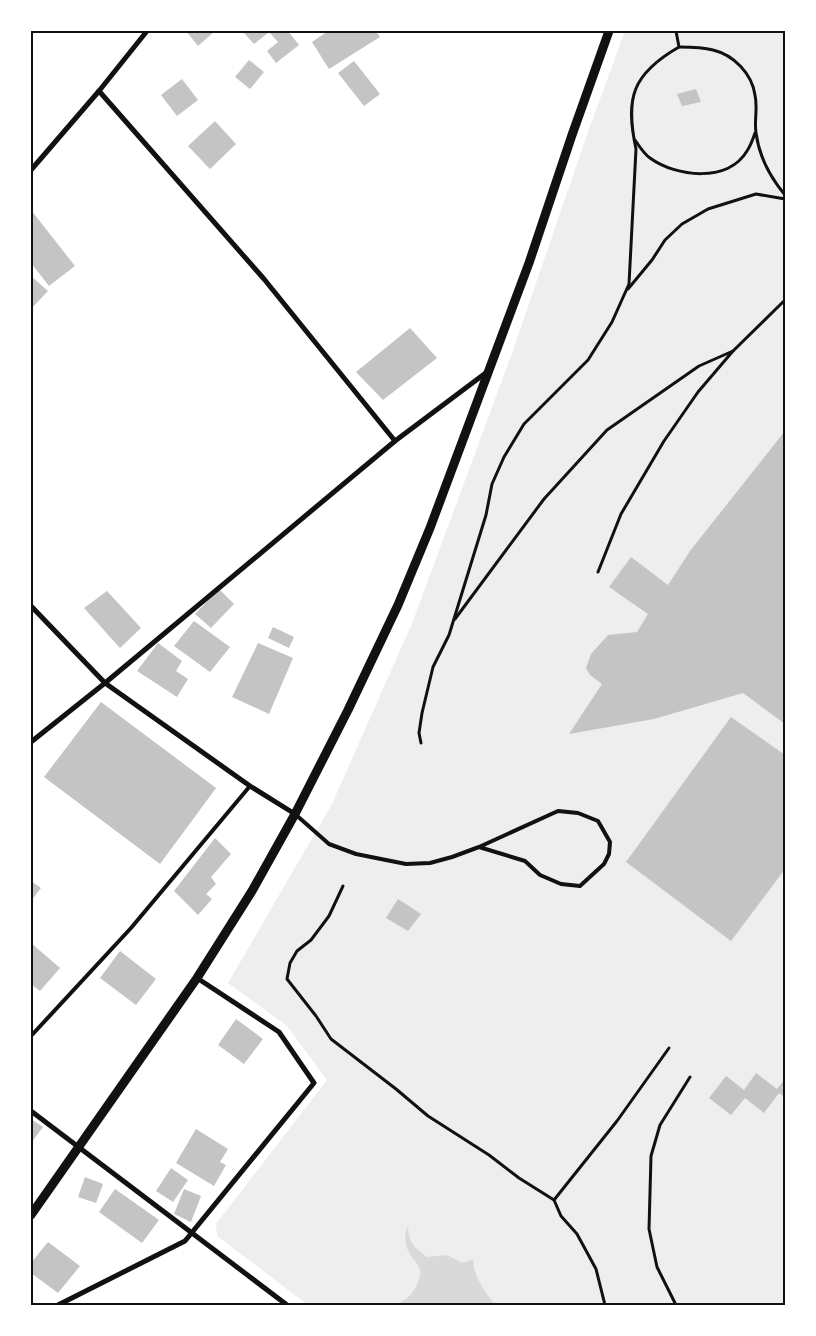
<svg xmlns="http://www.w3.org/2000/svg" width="816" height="1336" font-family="Ubuntu,sans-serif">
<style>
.green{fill:#eee}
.water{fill:#d9d9d9}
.building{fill:#c4c4c4}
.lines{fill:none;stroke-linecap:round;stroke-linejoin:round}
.path{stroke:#111;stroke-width:3}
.service{stroke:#111;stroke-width:4}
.minor{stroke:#111;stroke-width:5}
.tertiary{stroke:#111;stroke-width:9}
.neatline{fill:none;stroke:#111;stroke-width:2}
</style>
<rect width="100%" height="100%" fill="#fff"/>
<path class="green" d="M625 31H785V1305H308L217 1236 216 1224 327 1080 287 1026 228 983 332 804 413 621 511 356 589 129Z"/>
<path class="water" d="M408 1226C409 1244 413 1246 427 1257L447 1255 462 1263 474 1259C470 1270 487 1297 496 1305H389C393 1304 398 1304 401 1302 411 1298 422 1281 420 1270 418 1264 415 1261 411 1256 405 1247 403 1236 408 1226Z"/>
<g class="building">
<path d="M186 31H215L198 46Z"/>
<path d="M246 31H288L299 45 276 63 267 51 278 42 269 32 254 44 244 33Z"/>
<path d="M328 31H376L380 37 329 69 312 42Z"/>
<path d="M249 60 264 72 250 89 235 77Z"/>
<path d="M354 61 380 94 364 106 338 73Z"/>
<path d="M182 79 198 100 177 116 161 95Z"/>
<path d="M696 89 701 102 682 106 677 94Z"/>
<path d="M215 121 236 144 210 169 188 146Z"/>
<path d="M31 210 75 266 49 286 31 263Z"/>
<path d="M31 276 48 291 31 309Z"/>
<path d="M410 328 437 358 383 400 356 372Z"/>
<path d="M785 431V724L743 693 654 719 569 734 602 684 590 675 586 668 591 654 608 635 637 632 648 614 609 587 631 557 668 585 690 551Z"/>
<path d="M219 589 234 604 211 628 195 614Z"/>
<path d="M107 591 141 628 120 648 84 608Z"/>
<path d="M194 621 230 647 210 672 174 646Z"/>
<path d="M273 627 294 637 289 648 268 638Z"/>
<path d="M158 643 182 661 176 671 188 679 177 697 137 671Z"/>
<path d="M258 643 293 658 269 714 232 697Z"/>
<path d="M101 702 216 788 160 864 44 777Z"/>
<path d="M731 717 785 755V869L731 941 626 862Z"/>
<path d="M215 838 231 854 211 877 216 884 206 894 212 899 198 915 174 891Z"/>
<path d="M31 881 41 888 31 901Z"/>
<path d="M398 899 421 914 408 931 386 918Z"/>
<path d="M31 943 60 968 40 991 31 984Z"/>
<path d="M120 951 156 979 136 1005 100 978Z"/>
<path d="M236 1019 263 1039 244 1064 218 1045Z"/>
<path d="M756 1073 777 1089 785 1079V1084L782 1088 785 1091V1097L779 1093 764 1113 745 1098 731 1115 709 1098 726 1076 744 1090Z"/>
<path d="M31 1119 43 1127 31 1143Z"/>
<path d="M196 1129 228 1149 220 1162 226 1165 214 1186 176 1163Z"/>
<path d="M171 1168 188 1180 173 1202 156 1191Z"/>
<path d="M85 1177 103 1184 96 1203 78 1197Z"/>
<path d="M115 1189 159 1220 142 1243 99 1212Z"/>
<path d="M184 1189 201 1196 191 1222 174 1214Z"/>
<path d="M48 1242 80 1266 58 1293 31 1273V1263Z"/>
</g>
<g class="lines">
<g class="path">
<path d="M679 47C690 47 702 47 713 50 734 55 752 74 755 95 758 108 754 121 756 133 759 156 770 177 785 195"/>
<path d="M635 140C639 146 644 154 650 158 676 177 728 183 747 151 751 145 753 139 755 133"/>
<path d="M628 289 652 260 665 240 682 224 708 209 756 194 785 199"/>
<path d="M598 572 621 514 664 441 698 392 733 351 785 300"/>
<path d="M455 619 544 499 607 430 699 366 733 351"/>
<path d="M421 743 419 733 422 713 433 667 449 635 486 515 492 484 504 457 524 424 588 360 612 322 629 284 636 149C625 98 632 74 679 47L676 31"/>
<path d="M343 886 329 916 311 940 297 951 290 963 287 979 316 1016 331 1039 396 1089 428 1116 489 1155 519 1178 554 1200 561 1216 577 1234 596 1269 605 1305"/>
<path d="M554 1200 617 1121 669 1048"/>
<path d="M676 1305 657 1267 649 1229 651 1156 660 1125 690 1077"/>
</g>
<g class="service">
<path d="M295 814 329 844 356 854 406 864 430 863 452 857 479 847 558 811 578 813 598 821 610 842 609 854 604 864 580 886 561 884 540 875 525 861 479 847"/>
<path d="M31 1036 131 928 250 786"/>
</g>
<g class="minor">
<path d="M99 91 264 279 395 441"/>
<path d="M31 170 99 91 147 31"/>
<path d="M31 606 105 683 250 786 295 814"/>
<path d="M31 742 105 683 395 441 487 372"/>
<path d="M31 1111 287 1305"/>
<path d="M58 1305 185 1241 314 1083 279 1032 197 978"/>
</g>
<path class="tertiary" d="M31 1215 197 978 252 891 295 814 348 710 398 605 430 528 529 263 572 135 609 31"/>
</g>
<rect width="816" height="1336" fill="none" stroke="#ffffff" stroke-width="65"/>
<rect x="32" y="32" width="752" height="1272" class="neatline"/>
</svg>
